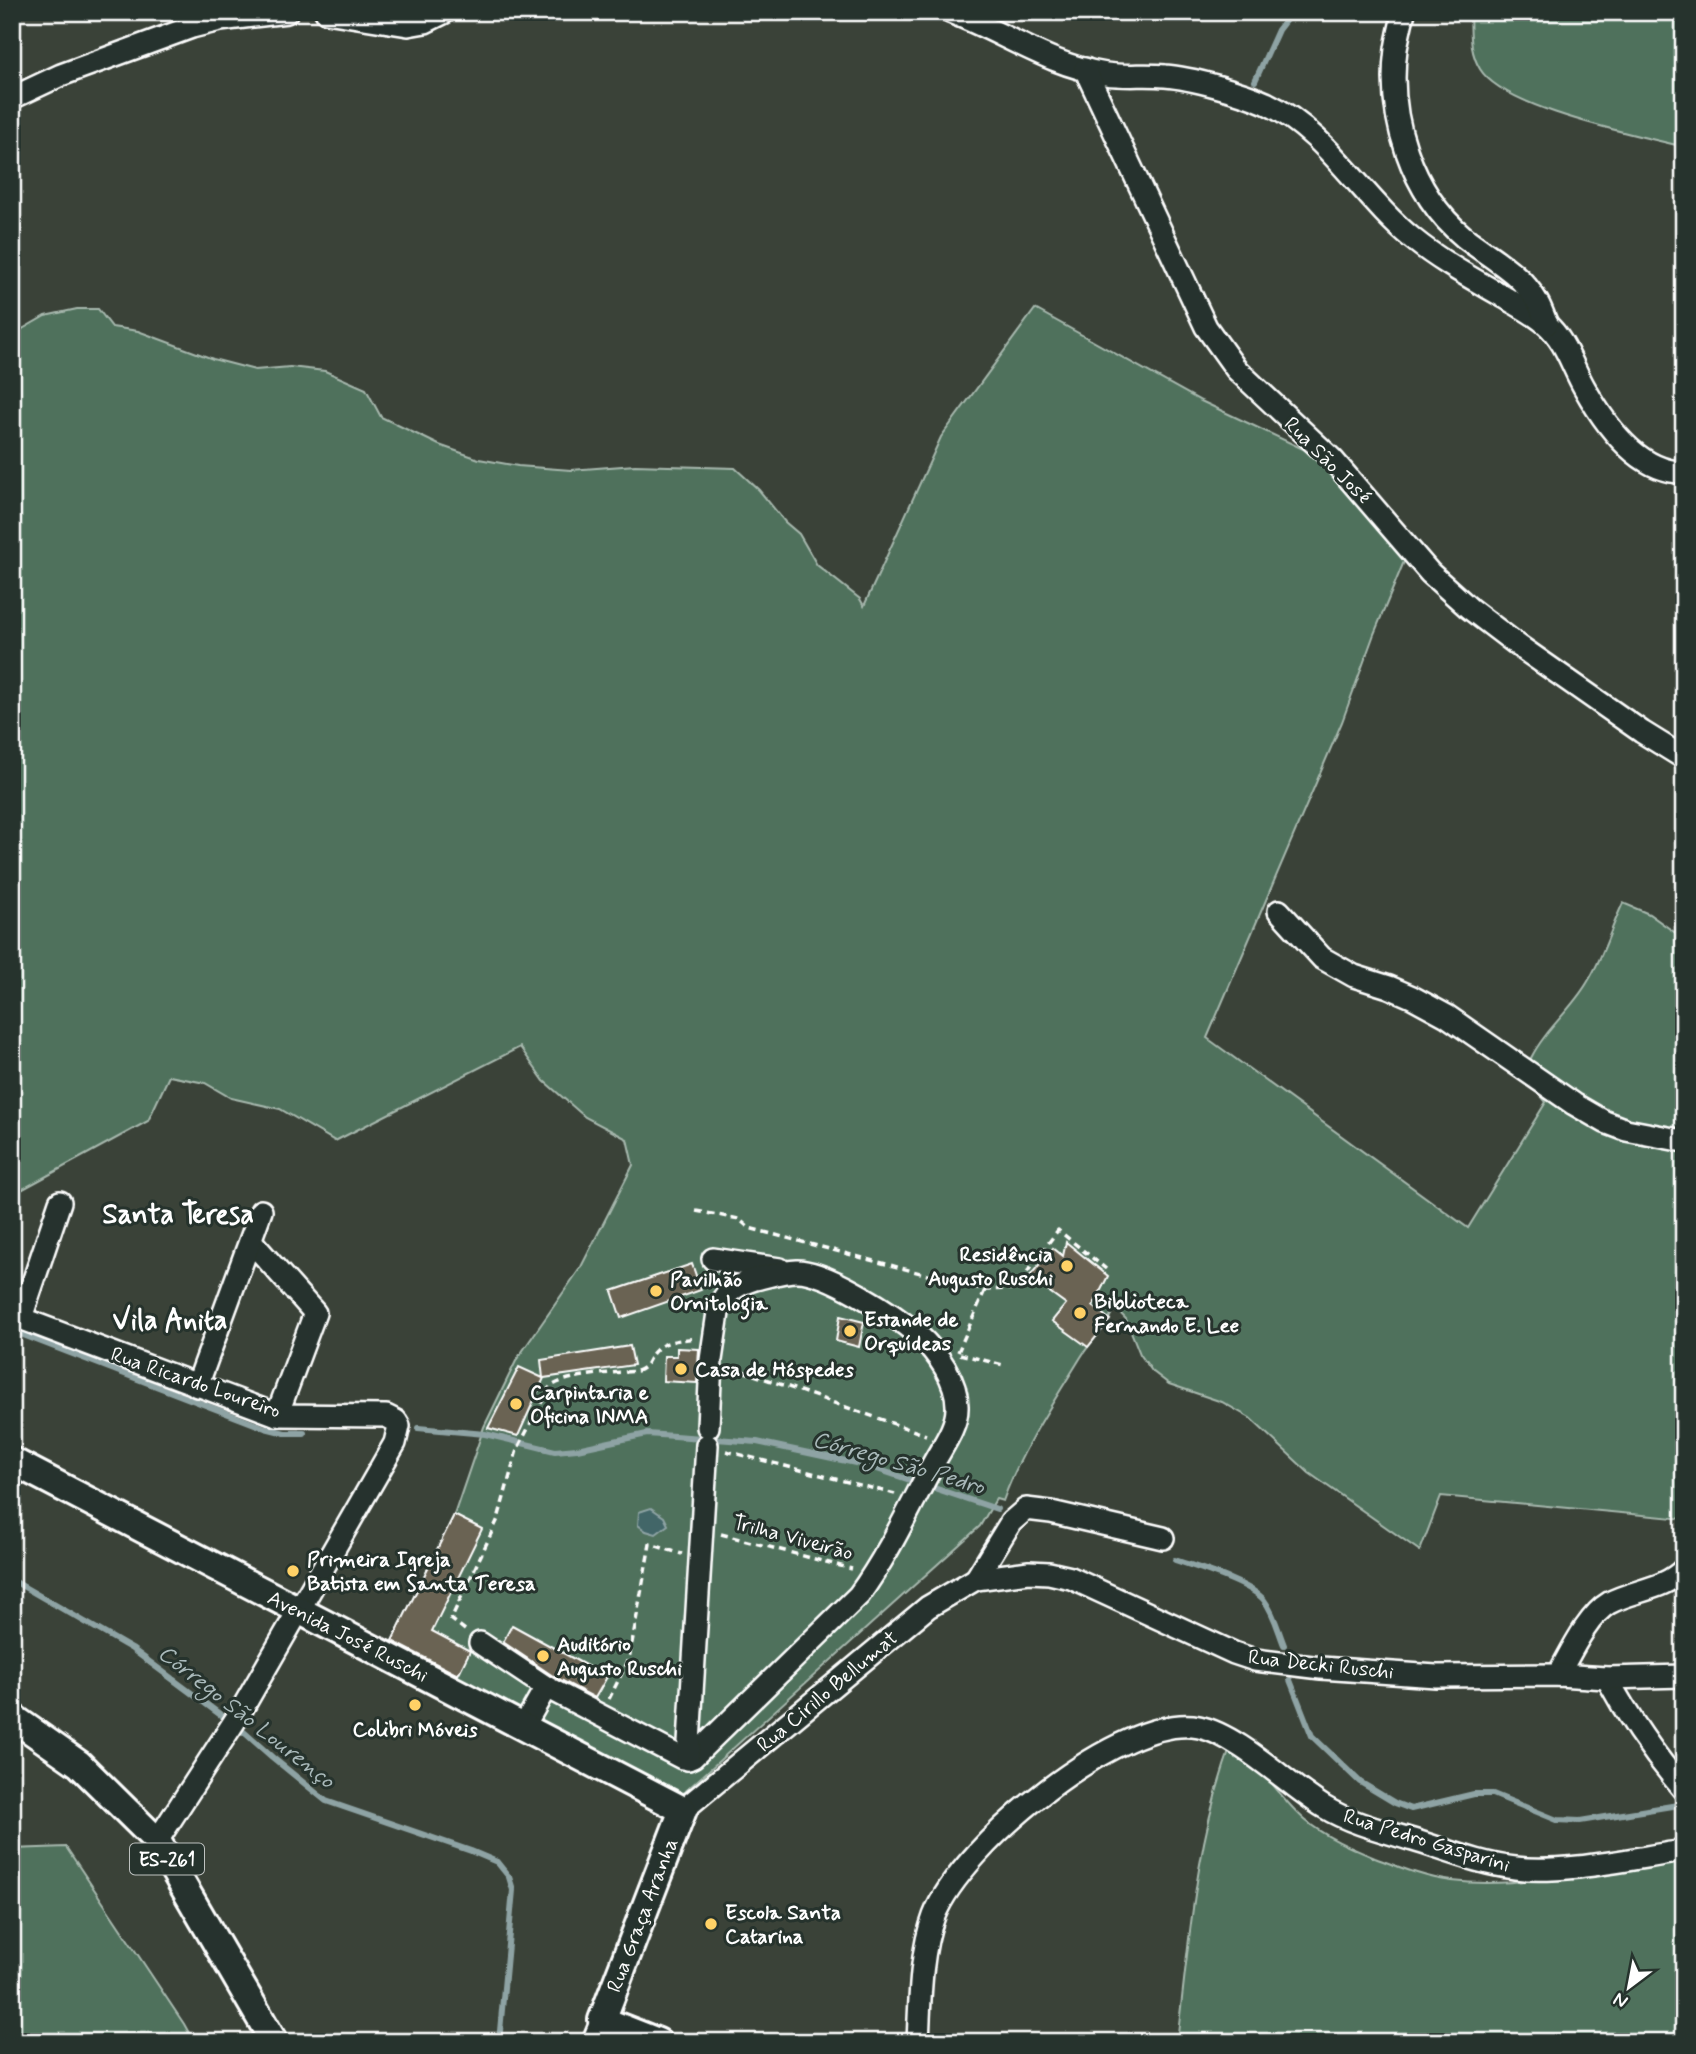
<svg xmlns="http://www.w3.org/2000/svg" width="1696" height="2054" font-family="Mynerve,sans-serif">
<style>
.green{fill:#4f715c;stroke:#a7b8ae;stroke-width:2}
.water{fill:#426668;stroke:#8ea3a4;stroke-width:2}
.lines{fill:none;stroke-linecap:round;stroke-linejoin:round}
.stream{stroke:#8ea3a4;stroke-width:6}
.building{fill:#6a6453;stroke:#fff;stroke-width:2}
.minor-casing{stroke:#fff;stroke-width:26}
.major-casing{stroke:#fff;stroke-width:32}
.path{stroke:#fff;stroke-width:3.5;stroke-dasharray:7 5;stroke-linecap:butt}
.minor{stroke:#26332d;stroke-width:21}
.major{stroke:#26332d;stroke-width:26}
.poi-dot{fill:#ffd166;stroke:#26332d;stroke-width:2.5}
.labels{text-anchor:middle;stroke-width:6;stroke-linejoin:round;paint-order:stroke}
.shield{fill:#26332d;stroke:#bec2c0;stroke-width:2}
.shield-label{font-size:19px;font-weight:bold;fill:#fff}
.street-label{font-size:21px;fill:#fff;stroke:#26332d}
.poi-label{font-size:21px;font-weight:bold;fill:#fff;stroke:#26332d;text-anchor:start}
.water-label{font-size:23px;font-style:italic;fill:#aababb;stroke:#26332d}
.district-label{font-size:28px;font-weight:bold;fill:#fff;stroke:#26332d}
</style>
<rect width="100%" height="100%" fill="#3a4238"/>
<filter id="ink" filterUnits="userSpaceOnUse"><feTurbulence type="fractalNoise" baseFrequency=".0143" numOctaves="2"/><feDisplacementMap in="SourceGraphic" scale="14" xChannelSelector="R" yChannelSelector="G"/><feConvolveMatrix kernelMatrix="1 2 1 2 8 2 1 2 1" color-interpolation-filters="sRGB"/></filter>
<g filter="url(#ink)">
<g class="green">
<path d="M1470 12H1684V147C1638 135 1504 109 1480 69 1469 51 1471 33 1470 12Z"/>
<path d="M77 309H98L112 327 138 331 213 359 255 370 290 367 325 371 366 389 381 417 439 445 479 459 518 466 571 470 635 465 735 468 759 490 785 522 799 534 817 565 860 599 864 606 941 437 1035 309 1201 401 1316 455 1410 547 1374 634 1342 722 1207 1038 1468 1228 1546 1102 1528 1080C1529 1073 1529 1065 1531 1058 1545 1030 1571 1010 1587 983 1603 958 1610 930 1623 903L1649 914 1684 939V1519L1441 1496 1420 1551 1309 1473 1250 1418 1222 1402 1169 1384 1152 1371 1140 1354 1126 1319 1114 1307C1108 1327 1092 1339 1081 1357 1053 1403 1021 1450 1003 1501L996 1499 980 1526 679 1797 389 1647 454 1515 484 1427 517 1359 581 1267 633 1165 627 1139 585 1117 544 1081 520 1047 335 1141 280 1109 231 1098 205 1083 169 1076 148 1121 12 1195V335L45 316Z"/>
<path d="M1232 1743C1261 1763 1278 1797 1305 1820 1325 1837 1351 1848 1375 1858 1399 1867 1426 1878 1452 1881 1529 1890 1608 1866 1684 1851V2042H1177C1189 1941 1196 1839 1232 1743Z"/>
<path d="M66 1847 184 2024 194 2042H12V1849Z"/>
</g>
<path class="water" d="M651 1508 664 1517 668 1525 656 1534 646 1531 638 1525 639 1512Z"/>
<g class="lines">
<g class="stream">
<path d="M1255 81 1278 30 1292 12"/>
<path d="M18 1333 265 1428 285 1433H304"/>
<path d="M418 1428 485 1434 555 1451 577 1449 647 1434 757 1442 865 1465 997 1509"/>
<path d="M1175 1560C1198 1568 1249 1582 1264 1600 1274 1613 1278 1630 1284 1645"/>
<path d="M12 1580 132 1649 245 1733 272 1757 326 1801 471 1851 497 1862 509 1877 513 1890 499 2042"/>
<path d="M1290 1680 1312 1736 1360 1782 1395 1803 1411 1809 1474 1794H1493L1557 1820 1580 1821 1684 1804"/>
</g>
</g>
<g class="building">
<path d="M1066 1242 1108 1276 1093 1306 1110 1320 1088 1347 1052 1321 1066 1304 1029 1277 1053 1248 1063 1256Z"/>
<path d="M692 1264 701 1290 621 1318 612 1291Z"/>
<path d="M840 1316 864 1322 859 1347 836 1341Z"/>
<path d="M630 1346 634 1365 544 1378 518 1436 488 1428 519 1367 543 1378 541 1360Z"/>
<path d="M677 1348 699 1349 697 1383 663 1381 664 1356H677Z"/>
<path d="M454 1515 482 1529 432 1631 470 1651 458 1675 392 1641Z"/>
<path d="M512 1625 607 1677 595 1698 553 1676 503 1642Z"/>
</g>
<g class="lines">
<g class="minor-casing">
<g id="minor">
<path d="M326 12 408 25 425 22 445 12"/>
<path d="M950 12C1003 32 1050 66 1106 74 1126 77 1145 74 1165 76 1192 78 1241 92 1266 103 1327 132 1361 197 1413 239 1441 262 1475 280 1506 298 1519 306 1535 314 1546 324 1565 340 1572 366 1584 387 1604 423 1638 473 1684 472"/>
<path d="M1404 12C1401 24 1398 37 1396 49 1387 116 1411 193 1464 237 1488 256 1520 272 1536 300 1541 307 1543 316 1547 324"/>
<path d="M1085 69 1206 327 1236 369 1333 460 1430 573 1469 608 1519 646 1642 732 1684 758"/>
<path d="M12 98 61 75 192 27 220 20 287 12"/>
<path d="M1279 911 1322 958 1354 976 1389 987 1412 997 1447 1016 1574 1104 1605 1122 1626 1130 1684 1141"/>
<path d="M251 1241 315 1313 277 1415"/>
<path d="M713 1259 780 1269"/>
<path d="M12 1315 277 1415 386 1416 396 1421 399 1426 395 1443 238 1716 157 1841"/>
<path d="M21 1318 60 1202"/>
<path d="M197 1386 261 1211"/>
<path d="M976 1579 1011 1522 1026 1509 1051 1512 1163 1538"/>
<path d="M480 1643 546 1687 682 1758 688 1759 693 1757 859 1595C888 1555 909 1509 932 1466 941 1448 957 1428 957 1408 958 1381 937 1352 918 1335 894 1314 827 1271 797 1271 784 1271 768 1276 755 1279 739 1284 726 1291 719 1306L711 1360 708 1427"/>
<path d="M1558 1675C1570 1654 1588 1615 1609 1603 1633 1590 1664 1590 1684 1569"/>
<path d="M1607 1678C1629 1719 1654 1755 1684 1790"/>
<path d="M524 1726 546 1687"/>
<path d="M688 1759 707 1445"/>
<path d="M683 1810 928 1607 976 1579 1029 1572 1049 1573 1071 1578 1234 1653 1255 1660 1321 1668 1436 1676 1558 1675 1607 1678 1684 1676"/>
<path d="M593 2042 602 2020"/>
<path d="M918 2042C920 2002 920 1953 934 1916 961 1846 1122 1712 1199 1727 1238 1735 1288 1785 1324 1807 1350 1823 1383 1831 1413 1840 1446 1850 1480 1864 1515 1868 1564 1874 1634 1858 1684 1851"/>
</g>
</g>
<g class="major-casing">
<g id="major">
<path d="M12 1461 683 1810 602 2020 658 2042"/>
<path d="M12 1717 79 1764 157 1841 274 2042"/>
</g>
</g>
<g class="path">
<path d="M696 1211 739 1219 749 1228 985 1290 1027 1288 1025 1275 1058 1230 1106 1269"/>
<path d="M958 1352 985 1290"/>
<path d="M960 1354 1003 1365"/>
<path d="M731 1367 926 1435"/>
<path d="M726 1451 895 1494"/>
<path d="M721 1534 852 1569"/>
<path d="M465 1630 451 1619 498 1519 517 1450 549 1388C565 1374 615 1373 637 1371 650 1366 647 1358 656 1350 665 1340 683 1340 696 1338"/>
<path d="M609 1699 629 1659 650 1544 682 1554"/>
</g>
<use href="#minor" class="minor"/>
<use href="#major" class="major"/>
</g>
</g>
<g class="poi-dot">
<circle cx="1067" cy="1266" r="7"/>
<circle cx="656" cy="1291" r="7"/>
<circle cx="1080" cy="1313" r="7"/>
<circle cx="850" cy="1331" r="7"/>
<circle cx="681" cy="1369" r="7"/>
<circle cx="516" cy="1404" r="7"/>
<circle cx="293" cy="1571" r="7"/>
<circle cx="543" cy="1656" r="7"/>
<circle cx="415" cy="1705" r="7"/>
<circle cx="711" cy="1924" r="7"/>
</g>
<g class="labels">
<rect class="shield" x="130" y="1843.5" width="74" height="31" rx="5"/>
<g class="shield-label">
<text x="167" y="1866">ES-261</text>
</g>
<g class="street-label">
<text transform="translate(1328 460) rotate(45)" y="7">Rua São José</text>
<text transform="translate(196 1382) rotate(19)" y="7">Rua Ricardo Loureiro</text>
<text transform="translate(793 1537) rotate(15)" y="7">Trilha Viveirão</text>
<text transform="translate(348 1636) rotate(27)" y="7">Avenida José Ruschi</text>
<text transform="translate(1321 1664) rotate(6)" y="7">Rua Decki Ruschi</text>
<text transform="translate(827 1691) rotate(-40)" y="7">Rua Cirillo Bellumat</text>
<text transform="translate(1427 1840) rotate(17)" y="7">Rua Pedro Gasparini</text>
<text transform="translate(642 1915) rotate(-69)" y="7">Rua Graça Aranha</text>
</g>
<g class="poi-label">
<text x="1053" y="1261" text-anchor="end">Residência<tspan x="1053" dy="24">Augusto Ruschi</tspan></text>
<text x="670" y="1286">Pavilhão<tspan x="670" dy="24">Ornitologia</tspan></text>
<text x="1094" y="1308">Biblioteca<tspan x="1094" dy="24">Fernando E. Lee</tspan></text>
<text x="864" y="1326">Estande de<tspan x="864" dy="24">Orquídeas</tspan></text>
<text x="695" y="1376">Casa de Hóspedes</text>
<text x="530" y="1399">Carpintaria e<tspan x="530" dy="24">Oficina INMA</tspan></text>
<text x="307" y="1566">Primeira Igreja<tspan x="307" dy="24">Batista em Santa Teresa</tspan></text>
<text x="557" y="1651">Auditório<tspan x="557" dy="24">Augusto Ruschi</tspan></text>
<text x="415" y="1736" text-anchor="middle">Colibri Móveis</text>
<text x="725" y="1919">Escola Santa<tspan x="725" dy="24">Catarina</tspan></text>
</g>
<g class="water-label">
<text transform="translate(899 1462) rotate(16)" y="8">Córrego São Pedro</text>
<text transform="translate(247 1716) rotate(38)" y="8">Córrego São Lourenço</text>
</g>
<g class="district-label">
<text x="178" y="1223">Santa Teresa</text>
<text x="170" y="1329">Vila Anita</text>
</g>
</g>
<rect width="1696" height="2054" fill="none" stroke="#26332d" stroke-width="42"/>
<rect x="21" y="21" width="1654" height="2012" fill="none" stroke="#fff" stroke-width="2.5" filter="url(#ink)"/>
<g transform="translate(1629 1987) rotate(212)" stroke="#26332d" stroke-width="5" paint-order="stroke">
<path d="M0-5L12 26L0 18L-12 26Z" fill="#ffffff"/>
<text y="-10" font-size="19" font-weight="bold" text-anchor="middle" fill="#ffffff">N</text>
</g>
</svg>
